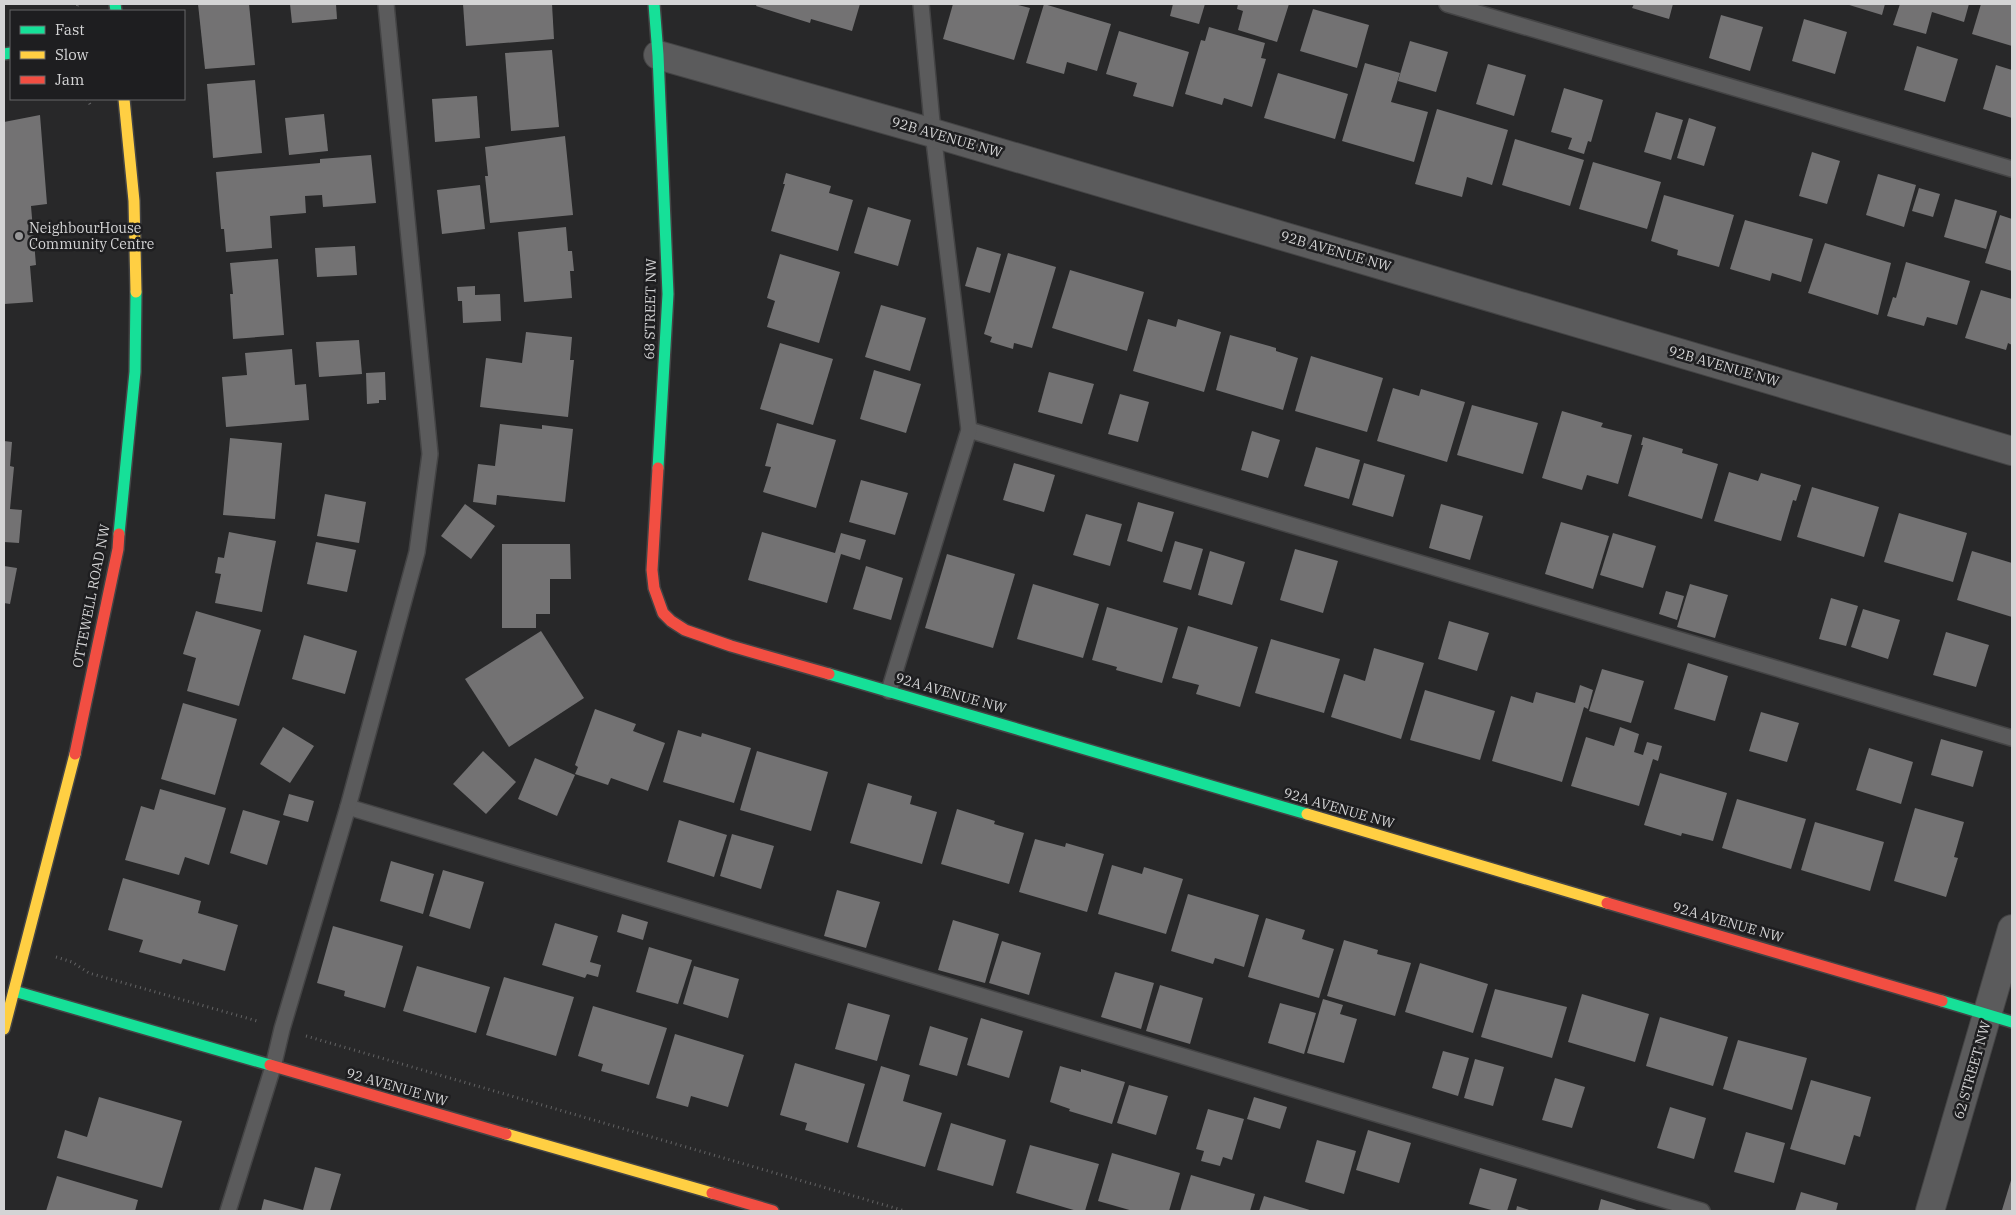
<svg xmlns="http://www.w3.org/2000/svg" width="2016" height="1215" font-family="'IBM Plex Serif',serif">
<style>
.building{fill:#737273}
.lines{fill:none;stroke-linecap:round;stroke-linejoin:round}
.lane-casing{stroke:#444445;stroke-width:18}
.street-casing{stroke:#444445;stroke-width:30}
.fast-casing{stroke:#444445;stroke-width:14}
.slow-casing{stroke:#444445;stroke-width:14}
.jam-casing{stroke:#444445;stroke-width:14}
.path{stroke:#636364;stroke-width:3;stroke-dasharray:1 4;stroke-linecap:butt}
.lane{stroke:#5b5b5c;stroke-width:15}
.street{stroke:#5b5b5c;stroke-width:28}
.fast{stroke:#16e098;stroke-width:11}
.slow{stroke:#ffcf43;stroke-width:11}
.jam{stroke:#f24e42;stroke-width:11}
.poi-dot{fill:#989899;stroke:#1e1e20;stroke-width:2}
.labels{text-anchor:middle;stroke-width:5;stroke-linejoin:round;paint-order:stroke}
.street-label{font-size:14px;fill:#d4d4d5;stroke:#1e1e20}
.poi-label{font-size:14px;fill:#d4d4d5;stroke:#1e1e20;text-anchor:start}
</style>
<rect width="100%" height="100%" fill="#282829"/>
<g class="building">
<path d="M198 4H249L255 65 205 69Z"/>
<path d="M290 4H336L337 19 292 23Z"/>
<path d="M463 4H552L554 39 466 46Z"/>
<path d="M757 4H860L852 31 811 19 810 23 756 6Z"/>
<path d="M953 4H1014L1030 8 1014 60 943 39Z"/>
<path d="M1044 4 1111 24 1097 71 1067 62 1064 74 1026 63Z"/>
<path d="M1173 4H1205L1199 24 1170 16Z"/>
<path d="M1238 4H1289L1277 42 1238 30 1243 11 1237 9Z"/>
<path d="M1634 4H1673L1669 19 1632 8Z"/>
<path d="M1846 4H1885L1882 15Z"/>
<path d="M1900 4H1969L1964 22 1932 12 1926 34 1893 25Z"/>
<path d="M1981 4H2012V46L1972 34Z"/>
<path d="M1313 9 1369 25 1357 68 1300 51Z"/>
<path d="M1721 15 1763 27 1750 71 1709 58Z"/>
<path d="M1804 19 1847 32 1835 74 1792 61Z"/>
<path d="M1209 27 1265 43 1261 58 1266 59 1252 107 1224 98 1222 105 1185 94 1201 40 1205 41Z"/>
<path d="M1119 31 1189 52 1173 107 1133 96 1137 83 1106 74Z"/>
<path d="M1410 41 1448 52 1436 92 1398 81Z"/>
<path d="M1917 46 1958 59 1945 102 1904 90Z"/>
<path d="M552 50 559 127 511 131 505 53Z"/>
<path d="M1365 63 1400 73 1391 102 1428 112 1414 162 1342 141Z"/>
<path d="M1488 64 1526 75 1514 116 1476 104Z"/>
<path d="M1996 65 2012 70V118L1983 109Z"/>
<path d="M1278 73 1348 94 1335 139 1264 118Z"/>
<path d="M255 80 262 153 213 158 207 84Z"/>
<path d="M1564 88 1603 100 1591 142 1588 141 1584 154 1568 149 1572 138 1551 132Z"/>
<path d="M477 96 480 138 435 142 432 99Z"/>
<path d="M1437 109 1508 130 1492 185 1467 177 1462 197 1415 184Z"/>
<path d="M1656 112 1683 120 1671 160 1644 152Z"/>
<path d="M324 114 328 151 289 155 285 118Z"/>
<path d="M40 115 47 204 31 206 36 265 30 266 33 302 4 304V122Z"/>
<path d="M1689 118 1716 127 1704 166 1677 158Z"/>
<path d="M565 136 573 215 490 223 485 176H488L485 147Z"/>
<path d="M1515 139 1584 160 1570 206 1502 185Z"/>
<path d="M1812 152 1840 161 1827 204 1799 196Z"/>
<path d="M371 155 376 203 323 207 322 195 305 196 306 213 270 216 272 248 226 252 224 229H221L216 172 320 163V159Z"/>
<path d="M1593 162 1661 182 1647 229 1579 209Z"/>
<path d="M786 173 831 186 829 193 853 200 838 251 771 231 785 184H783Z"/>
<path d="M1878 174 1916 185 1904 227 1866 215Z"/>
<path d="M480 185 485 229 442 234 437 190Z"/>
<path d="M1919 188 1940 194 1933 217 1912 211Z"/>
<path d="M1664 195 1734 215 1719 267 1677 255 1678 250 1651 241Z"/>
<path d="M1955 199 1997 211 1986 249 1944 237Z"/>
<path d="M868 207 911 220 898 266 854 253Z"/>
<path d="M2000 215 2012 219V271L1985 263Z"/>
<path d="M1745 220 1813 239 1801 282 1772 273 1770 281 1730 269Z"/>
<path d="M566 227 568 251H572L574 271H570L572 298 524 302 518 232Z"/>
<path d="M1825 243 1891 263 1878 315 1808 293Z"/>
<path d="M355 246 357 275 317 277 315 248Z"/>
<path d="M977 247 1001 254 990 293 965 286Z"/>
<path d="M1008 253 1056 267 1032 348 1014 343 1013 349 990 342 992 337 984 334Z"/>
<path d="M780 254 840 272 819 343 767 327 775 301 767 298Z"/>
<path d="M278 259 284 335 233 339 230 294H233L230 263Z"/>
<path d="M1906 262 1970 281 1957 325 1927 317 1924 326 1887 316 1893 297 1896 298Z"/>
<path d="M1070 270 1144 292 1127 351 1052 328Z"/>
<path d="M475 286V295L500 294 501 321 463 323 462 301H458L457 287Z"/>
<path d="M1981 290 2012 299V345L2008 343 2006 350 1965 338Z"/>
<path d="M881 305 926 318 910 371 865 357Z"/>
<path d="M1148 319 1176 327 1178 319 1221 332 1204 392 1133 371Z"/>
<path d="M526 332 572 337 570 360H574L568 417 480 407 486 358 522 363Z"/>
<path d="M1230 335 1276 348V351L1298 358 1283 410 1216 390Z"/>
<path d="M359 340 362 374 319 377 316 342Z"/>
<path d="M780 343 833 359 813 425 760 409Z"/>
<path d="M292 349 295 385 306 384 309 420 226 427 222 377 247 375 245 353Z"/>
<path d="M1311 356 1383 378 1367 432 1295 411Z"/>
<path d="M874 370 921 384 906 433 860 419Z"/>
<path d="M385 372 386 400H379V403L367 404 366 373Z"/>
<path d="M1049 372 1094 384 1082 424 1038 412Z"/>
<path d="M1393 388 1419 396 1421 389 1465 402 1447 462 1377 441Z"/>
<path d="M1120 394 1149 402 1138 442 1108 434Z"/>
<path d="M1472 405 1538 423 1523 474 1457 455Z"/>
<path d="M1562 411 1603 423 1601 427 1632 435 1618 484 1587 475 1582 490 1542 478Z"/>
<path d="M777 423 836 440 816 508 763 492 771 467 765 466Z"/>
<path d="M500 424 542 429V425L573 429 565 502 497 495 496 505 473 502 478 464 495 466Z"/>
<path d="M1252 431 1280 440 1268 478 1241 470Z"/>
<path d="M1643 437 1683 449 1682 453 1718 464 1702 519 1628 496 1643 445H1641Z"/>
<path d="M230 438 282 443 275 519 223 515Z"/>
<path d="M4 441 12 442 10 466 14 467 10 509 22 510 19 543 4 542Z"/>
<path d="M1316 447 1360 460 1349 499 1304 486Z"/>
<path d="M1014 463 1055 475 1044 512 1003 500Z"/>
<path d="M1364 463 1405 475 1393 517 1352 505Z"/>
<path d="M1729 472 1758 481 1761 473 1801 485 1796 501 1793 500 1781 541 1714 521Z"/>
<path d="M861 480 908 493 895 535 849 522Z"/>
<path d="M1812 487 1879 507 1864 557 1797 537Z"/>
<path d="M325 494 366 502 359 543 317 536Z"/>
<path d="M1138 502 1174 512 1162 552 1127 541Z"/>
<path d="M465 504 495 526 471 559 441 536Z"/>
<path d="M1441 504 1483 516 1470 560 1429 548Z"/>
<path d="M1899 513 1967 533 1953 582 1884 562Z"/>
<path d="M1086 514 1122 524 1110 566 1073 555Z"/>
<path d="M1561 522 1609 536 1593 589 1545 574Z"/>
<path d="M229 532 276 541 262 612 215 603 221 574 215 573 218 557 224 558Z"/>
<path d="M762 532 835 553 841 533 866 540 860 560 841 554 827 603 748 580Z"/>
<path d="M1613 533 1656 546 1643 588 1600 575Z"/>
<path d="M1175 541 1203 549 1191 590 1163 582Z"/>
<path d="M316 542 356 550 347 592 307 584Z"/>
<path d="M502 544H570L571 579H550V614H536V628H502Z"/>
<path d="M1295 549 1338 561 1323 613 1280 600Z"/>
<path d="M1210 551 1245 562 1232 605 1198 595Z"/>
<path d="M1972 551 2012 563V617L1957 600Z"/>
<path d="M947 554 1015 574 993 648 925 628Z"/>
<path d="M4 566 17 568 10 604 4 603Z"/>
<path d="M866 566 903 578 891 620 853 609Z"/>
<path d="M1033 584 1099 604 1083 658 1017 639Z"/>
<path d="M1690 584 1728 595 1715 638 1677 627Z"/>
<path d="M1666 591 1684 596 1677 620 1659 614Z"/>
<path d="M1831 598 1858 606 1846 646 1819 639Z"/>
<path d="M1107 607 1178 628 1162 683 1116 670 1117 667 1092 660Z"/>
<path d="M1863 609 1900 620 1888 659 1851 647Z"/>
<path d="M196 611 261 630 239 706 187 691 196 658 183 654Z"/>
<path d="M1449 621 1489 633 1477 671 1438 659Z"/>
<path d="M1188 626 1258 647 1240 707 1196 694 1199 685 1172 678Z"/>
<path d="M541 631 584 698 509 747 465 679Z"/>
<path d="M1946 632 1989 645 1976 687 1933 675Z"/>
<path d="M304 635 357 651 345 694 292 679Z"/>
<path d="M1271 639 1340 659 1324 713 1255 693Z"/>
<path d="M1374 648 1424 663 1401 739 1331 717 1344 674 1365 681Z"/>
<path d="M1688 663 1728 676 1715 721 1674 709Z"/>
<path d="M1602 669 1644 681 1631 723 1589 711Z"/>
<path d="M1580 685 1593 690 1588 709 1584 707 1562 782 1492 761 1511 696 1533 703 1536 692 1575 703Z"/>
<path d="M1425 690 1495 711 1480 760 1410 740Z"/>
<path d="M183 703 237 719 215 795 161 779Z"/>
<path d="M595 709 636 724 633 731 665 743 648 791 611 778 608 785 575 774 578 767 575 765Z"/>
<path d="M1761 712 1799 723 1787 762 1749 751Z"/>
<path d="M283 727 314 746 290 783 260 764Z"/>
<path d="M1620 727 1639 734 1634 752 1643 755 1647 742 1662 746 1658 761 1653 759 1639 806 1571 786 1586 737 1614 746Z"/>
<path d="M678 730 701 737 702 733 751 748 734 803 663 782Z"/>
<path d="M1941 739 1983 751 1973 787 1931 775Z"/>
<path d="M1869 748 1913 762 1901 804 1856 790Z"/>
<path d="M483 751 516 782 486 814 453 784Z"/>
<path d="M757 751 828 772 811 831 740 810Z"/>
<path d="M535 758 575 775 557 816 518 799Z"/>
<path d="M1660 773 1727 793 1713 841 1682 833 1681 836 1644 825Z"/>
<path d="M868 783 912 796 910 804 937 812 922 864 850 843Z"/>
<path d="M160 789 226 808 209 865 185 857 179 875 125 860 141 806 154 810Z"/>
<path d="M289 794 314 801 308 822 283 815Z"/>
<path d="M1737 799 1806 819 1791 869 1722 848Z"/>
<path d="M1915 808 1964 822 1954 857 1958 858 1946 897 1894 881Z"/>
<path d="M957 809 995 821 994 824 1024 833 1009 884 941 864Z"/>
<path d="M243 810 280 821 267 865 230 853Z"/>
<path d="M679 820 727 835 714 877 667 862Z"/>
<path d="M1815 822 1884 842 1870 891 1801 870Z"/>
<path d="M732 834 774 846 761 889 720 876Z"/>
<path d="M1035 839 1065 847 1066 843 1104 854 1087 912 1019 892Z"/>
<path d="M391 861 434 874 423 914 380 901Z"/>
<path d="M1112 865 1142 874 1144 867 1183 879 1166 934 1098 914Z"/>
<path d="M443 870 484 882 470 929 429 916Z"/>
<path d="M123 878 201 901 198 913 238 925 225 971 183 959 181 964 139 952 143 940 108 930Z"/>
<path d="M837 890 880 902 866 948 824 936Z"/>
<path d="M1188 894 1259 915 1244 967 1215 958 1213 964 1171 951Z"/>
<path d="M622 914 648 922 643 940 617 932Z"/>
<path d="M1266 918 1305 930 1302 939 1334 949 1319 998 1248 977Z"/>
<path d="M953 920 999 934 985 983 938 970Z"/>
<path d="M555 923 598 936 590 962 601 965 598 977 587 974 585 978 542 965Z"/>
<path d="M333 926 403 946 385 1008 344 996 345 991 317 983Z"/>
<path d="M1344 940 1378 950 1377 954 1411 963 1395 1016 1327 996Z"/>
<path d="M1002 941 1041 953 1029 995 989 983Z"/>
<path d="M649 947 692 960 678 1004 636 992Z"/>
<path d="M1420 963 1488 984 1473 1033 1405 1012Z"/>
<path d="M417 966 490 987 476 1033 403 1011Z"/>
<path d="M694 966 739 979 728 1018 683 1004Z"/>
<path d="M1115 972 1154 983 1141 1029 1101 1017Z"/>
<path d="M504 977 574 997 556 1056 486 1035Z"/>
<path d="M1160 985 1203 998 1190 1044 1146 1031Z"/>
<path d="M1495 989 1567 1007 1552 1058 1481 1037Z"/>
<path d="M1582 994 1649 1014 1635 1062 1568 1042Z"/>
<path d="M1323 999 1343 1005 1340 1014 1357 1019 1344 1063 1307 1053Z"/>
<path d="M848 1003 890 1015 877 1061 835 1049Z"/>
<path d="M1280 1003 1316 1013 1304 1054 1268 1043Z"/>
<path d="M593 1006 667 1028 649 1085 601 1071 603 1064 578 1056Z"/>
<path d="M1660 1017 1728 1037 1713 1086 1646 1066Z"/>
<path d="M981 1018 1023 1031 1009 1078 967 1065Z"/>
<path d="M930 1026 968 1038 957 1076 919 1065Z"/>
<path d="M675 1034 744 1055 728 1107 691 1096 688 1107 656 1098Z"/>
<path d="M1738 1040 1807 1058 1792 1110 1723 1089Z"/>
<path d="M1443 1051 1469 1058 1458 1096 1432 1088Z"/>
<path d="M1475 1059 1504 1067 1493 1106 1464 1098Z"/>
<path d="M795 1063 865 1084 848 1143 805 1130 807 1123 780 1115Z"/>
<path d="M881 1066 910 1075 903 1101 942 1113 925 1167 857 1147Z"/>
<path d="M1060 1066 1081 1072V1069L1125 1082 1112 1124 1069 1111 1070 1109 1050 1102Z"/>
<path d="M1555 1078 1585 1087 1572 1128 1542 1120Z"/>
<path d="M1811 1080 1871 1097 1860 1137 1854 1135 1845 1165 1790 1149Z"/>
<path d="M1129 1085 1168 1096 1156 1135 1117 1123Z"/>
<path d="M99 1097 182 1121 162 1188 57 1158 65 1130 87 1137Z"/>
<path d="M1254 1097 1287 1107 1280 1129 1247 1119Z"/>
<path d="M1670 1107 1706 1118 1694 1159 1657 1148Z"/>
<path d="M1208 1109 1244 1119 1232 1160 1223 1157 1220 1166 1201 1161 1204 1151 1196 1149Z"/>
<path d="M951 1123 1006 1140 993 1186 937 1170Z"/>
<path d="M1368 1130 1411 1143 1399 1183 1356 1170Z"/>
<path d="M1746 1132 1785 1143 1774 1183 1734 1172Z"/>
<path d="M1317 1140 1356 1151 1344 1194 1305 1182Z"/>
<path d="M1030 1145 1099 1164 1085 1211H1077L1016 1193Z"/>
<path d="M1112 1153 1180 1173 1169 1211H1133L1098 1201Z"/>
<path d="M315 1167 341 1174 330 1211H261L264 1199 303 1210Z"/>
<path d="M1480 1168 1517 1179 1507 1211H1495L1469 1204Z"/>
<path d="M1191 1175 1255 1194 1250 1211H1180Z"/>
<path d="M57 1176 138 1200 135 1211H46Z"/>
<path d="M2012 1177V1211H2008L2002 1210Z"/>
<path d="M1801 1192 1838 1203 1836 1211H1795Z"/>
<path d="M1264 1196 1313 1211H1259Z"/>
<path d="M1601 1199 1640 1211H1598Z"/>
<path d="M1517 1206 1532 1211H1516Z"/>
</g>
<g class="lines">
<g class="lane-casing">
<g id="lane">
<path d="M1447 4 2012 169"/>
<path d="M969 430 2012 738"/>
<path d="M889 691 969 430 933 133 921 4"/>
<path d="M348 807 1702 1211"/>
<path d="M228 1211 273 1067 282 1029 348 807 417 552 430 454 386 4"/>
</g>
</g>
<g class="street-casing">
<g id="street">
<path d="M658 55 933 133 2012 451"/>
<path d="M1930 1211 2012 929"/>
</g>
</g>
<g class="fast-casing">
<g id="fast">
<path d="M115 4 116 11"/>
<path d="M654 4 658 55 668 294 658 468"/>
<path d="M4 54 11 53"/>
<path d="M119 534 135 372 136 292"/>
<path d="M829 674 1307 814"/>
<path d="M14 991 270 1065"/>
<path d="M1942 1001 2012 1022"/>
</g>
</g>
<g class="slow-casing">
<g id="slow">
<path d="M124 99 134 201 136 292"/>
<path d="M1307 814 1607 903"/>
<path d="M4 1029 75 754"/>
<path d="M506 1134 712 1193"/>
</g>
</g>
<g class="jam-casing">
<g id="jam">
<path d="M658 468 652 570 654 588 663 613 671 621 685 630 731 646 829 674"/>
<path d="M75 754 118 549 119 534"/>
<path d="M1607 903 1942 1001"/>
<path d="M270 1065 506 1134"/>
<path d="M712 1193 773 1211"/>
</g>
</g>
<g class="path">
<path d="M76 11 78 4"/>
<path d="M87 99 91 106"/>
<path d="M56 957 72 962 89 973 257 1021"/>
<path d="M306 1036 905 1211"/>
</g>
<use href="#lane" class="lane"/>
<use href="#street" class="street"/>
<use href="#fast" class="fast"/>
<use href="#slow" class="slow"/>
<use href="#jam" class="jam"/>
</g>
<circle class="poi-dot" cx="19" cy="236" r="5"/>
<g class="labels">
<g class="street-label">
<text transform="translate(947 137) rotate(16)" y="5">92B AVENUE NW</text>
<text transform="translate(1336 251) rotate(16)" y="5">92B AVENUE NW</text>
<text transform="translate(650 309) rotate(-89)" y="5">68 STREET NW</text>
<text transform="translate(1724 366) rotate(16)" y="5">92B AVENUE NW</text>
<text transform="translate(91 596) rotate(-79)" y="5">OTTEWELL ROAD NW</text>
<text transform="translate(951 693) rotate(16)" y="5">92A AVENUE NW</text>
<text transform="translate(1339 808) rotate(16)" y="5">92A AVENUE NW</text>
<text transform="translate(1728 922) rotate(16)" y="5">92A AVENUE NW</text>
<text transform="translate(1972 1070) rotate(-74)" y="5">62 STREET NW</text>
<text transform="translate(397 1087) rotate(16)" y="5">92 AVENUE NW</text>
</g>
<g class="poi-label">
<text x="29" y="233">NeighbourHouse<tspan x="29" dy="16">Community Centre</tspan></text>
</g>
</g>
<rect width="2016" height="1215" fill="none" stroke="#d4d4d5" stroke-width="10"/>
<rect x="10" y="10" width="175" height="90" fill="#1e1e20" stroke="#676768"/>
<rect x="20" y="26" width="25" height="8" fill="#16e098" stroke="#676768"/>
<text x="55" y="35" font-size="15" fill="#d4d4d5">Fast</text>
<rect x="20" y="51" width="25" height="8" fill="#ffcf43" stroke="#676768"/>
<text x="55" y="60" font-size="15" fill="#d4d4d5">Slow</text>
<rect x="20" y="76" width="25" height="8" fill="#f24e42" stroke="#676768"/>
<text x="55" y="85" font-size="15" fill="#d4d4d5">Jam</text>
</svg>
